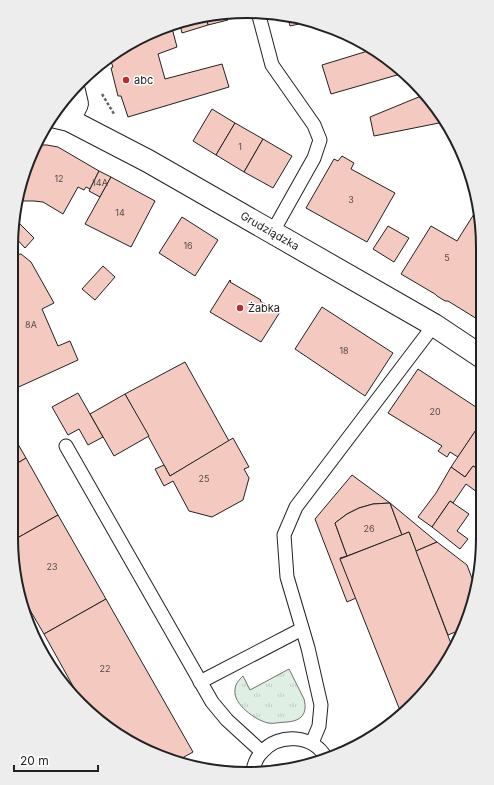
<svg xmlns="http://www.w3.org/2000/svg" width="494" height="785" font-family="Inter,sans-serif">
<style>
.grass{fill:url(#grass-tufts);stroke:#6f6f6f}
.building{fill:#f3c9c0;stroke:#222}
.lines{fill:none;stroke-linecap:round;stroke-linejoin:round}
.service-casing{stroke:#222;stroke-width:15}
.minor-casing{stroke:#222;stroke-width:24}
.tertiary-casing{stroke:#222;stroke-width:24}
.path{stroke:#646464;stroke-width:2.5;stroke-dasharray:3 2;stroke-linecap:butt}
.service{stroke:#fff;stroke-width:13}
.minor{stroke:#fff;stroke-width:22}
.tertiary{stroke:#fff;stroke-width:22}
.poi-dot{fill:#c62828;stroke:#fff;stroke-width:1.5}
.labels{text-anchor:middle;stroke-width:3;stroke-linejoin:round;paint-order:stroke}
.number-label{font-size:9px;fill:#564c4a}
.poi-label{font-size:11px;fill:#222;stroke:#fff;text-anchor:start}
.street-label{font-size:11px;fill:#222;stroke:#fff}
.rim{fill:none;stroke:#222;stroke-width:2}
</style>
<defs>
<pattern id="grass-tufts" width="24" height="20" patternUnits="userSpaceOnUse"><rect width="24" height="20" fill="#e0efe3"/><path d="M3 7l-1-3M5 7V3M7 7l1-3M15 17l-1-3M17 17v-4M19 17l1-3" fill="none" stroke="#c0cdc2"/></pattern>
</defs>
<rect width="100%" height="100%" fill="#fff"/>
<path class="grass" d="M289 669 304 699C308 714 301 721 287 722 280 722 275 724 268 723 255 720 233 704 235 690 235 684 239 680 243 676L250 690Z"/>
<g class="building">
<path d="M216 13 226 14 228 20 208 25 206 17Z"/>
<path d="M206 17 208 25 182 33 180 25Z"/>
<path d="M288 18 308 19 312 21 290 26Z"/>
<path d="M172 28 177 47 158 54 165 79 222 64 229 87 128 117 121 96H118L111 68 113 67 110 59 129 43Z"/>
<path d="M371 50 391 60 404 73 331 94 322 65Z"/>
<path d="M426 94 439 112V123L374 136 370 117Z"/>
<path d="M212 109 235 123 216 155 193 141Z"/>
<path d="M235 123 263 139 244 172 216 155Z"/>
<path d="M263 139 292 156 273 188 244 172Z"/>
<path d="M36 145H47L58 147 99 171 90 189 86 187 84 190 78 187 63 214 43 202 34 201H17L29 157Z"/>
<path d="M342 156 354 163 351 169 395 193 367 242 306 208 334 159 338 161Z"/>
<path d="M99 171 111 177 100 197 89 191Z"/>
<path d="M111 177 155 201 131 247 85 224Z"/>
<path d="M474 214 478 216 482 231V322L448 301H445L437 296 435 294 401 274 431 226 457 241Z"/>
<path d="M182 217 218 240 195 276 159 253Z"/>
<path d="M19 223 34 238 25 248 13 235V228Z"/>
<path d="M388 226 409 238 394 262 373 249Z"/>
<path d="M21 254 31 262 54 303 42 309 58 346 70 341 78 360 12 390 13 255Z"/>
<path d="M103 266 115 277 95 300 82 289Z"/>
<path d="M230 280 231 281 230 282 261 300 260 301 277 312 278 311 280 312 261 342 210 312Z"/>
<path d="M322 307 393 353 365 396 295 349Z"/>
<path d="M185 362 229 441 170 476 125 394Z"/>
<path d="M418 369 482 411V421L458 457 450 452 447 457 438 451 442 446 388 413Z"/>
<path d="M78 393 103 437 88 445 79 429 68 435 52 407Z"/>
<path d="M125 394 149 436 114 456 90 414Z"/>
<path d="M482 421 481 471 473 466 465 477 451 467Z"/>
<path d="M233 438 249 467 244 469 249 478 243 500 212 517 189 511 173 481 164 486 155 469 164 465 170 476Z"/>
<path d="M15 439 26 458 11 467 12 440Z"/>
<path d="M26 458 58 515 12 541 11 467Z"/>
<path d="M473 466 481 471 478 475 481 477V495L466 484 453 503 450 501 432 527 418 517 436 493 451 467 465 477Z"/>
<path d="M352 475 390 503 373 504 359 508 347 514 335 523 347 556 340 558 356 598 347 602 315 519Z"/>
<path d="M450 501 469 514 457 531 468 539 460 549 432 527Z"/>
<path d="M390 503 402 535 347 556 335 523 347 514 359 508 373 504Z"/>
<path d="M390 503 437 542 416 551 409 532 402 535Z"/>
<path d="M58 515 106 599 44 634 20 593 12 541Z"/>
<path d="M481 531V544L475 540Z"/>
<path d="M409 532 453 649 434 682 401 713 340 559Z"/>
<path d="M437 542 467 565 476 589 465 628 448 635 416 551Z"/>
<path d="M106 599 193 752 175 762 171 761 103 725 83 704 44 634Z"/>
</g>
<g class="lines">
<g class="service-casing">
<g id="service">
<path d="M259 16 272 65 314 125 320 140 314 158 272 233"/>
<path d="M66 446 212 702 227 720 262 752"/>
<path d="M200 682 302 629"/>
<path d="M312 743 319 726 321 705 308 648 287 577 284 535 296 507 434 325"/>
<path d="M253 771C254 764 257 757 262 752 279 732 314 735 326 758"/>
</g>
</g>
<g class="minor-casing">
<path id="minor" d="M69 120 77 104 74 91"/>
</g>
<g class="tertiary-casing">
<g id="tertiary">
<path id="s1" d="M52 116 69 120 148 161 434 325 482 357"/>
</g>
</g>
<path class="path" d="M102 94 114 114"/>
<use href="#service" class="service"/>
<use href="#minor" class="minor"/>
<use href="#tertiary" class="tertiary"/>
</g>
<g class="poi-dot">
<circle cx="126" cy="80" r="4"/>
<circle cx="240" cy="308" r="4"/>
</g>
<g class="labels">
<g class="number-label">
<text x="240" y="150">1</text>
<text x="59" y="182">12</text>
<text x="100" y="186">14A</text>
<text x="351" y="203">3</text>
<text x="120" y="216">14</text>
<text x="188" y="249">16</text>
<text x="447" y="261">5</text>
<text x="31" y="328">8A</text>
<text x="344" y="354">18</text>
<text x="435" y="415">20</text>
<text x="204" y="482">25</text>
<text x="369" y="532">26</text>
<text x="52" y="570">23</text>
<text x="105" y="672">22</text>
</g>
<g class="poi-label">
<text x="134" y="84">abc</text>
<text x="248" y="312">Żabka</text>
</g>
<g class="street-label">
<text dy="4" stroke="none"><textPath href="#s1" startOffset="247">Grudziądzka</textPath></text>
</g>
</g>
<path d="M0 0H494V785H0ZM247 18H247A229 229 0 0 1 476 247V538A229 229 0 0 1 247 767H247A229 229 0 0 1 18 538V247A229 229 0 0 1 247 18Z" fill="#ededed" fill-rule="evenodd"/>
<path class="rim" d="M247 18H247A229 229 0 0 1 476 247V538A229 229 0 0 1 247 767H247A229 229 0 0 1 18 538V247A229 229 0 0 1 247 18Z"/>
<path d="M14 765v6h84v-6" fill="none" stroke="#222222" stroke-width="2"/>
<text x="20" y="765" font-size="12" fill="#222222" stroke="#ffffff" stroke-width="3" paint-order="stroke">20 m</text>
</svg>
